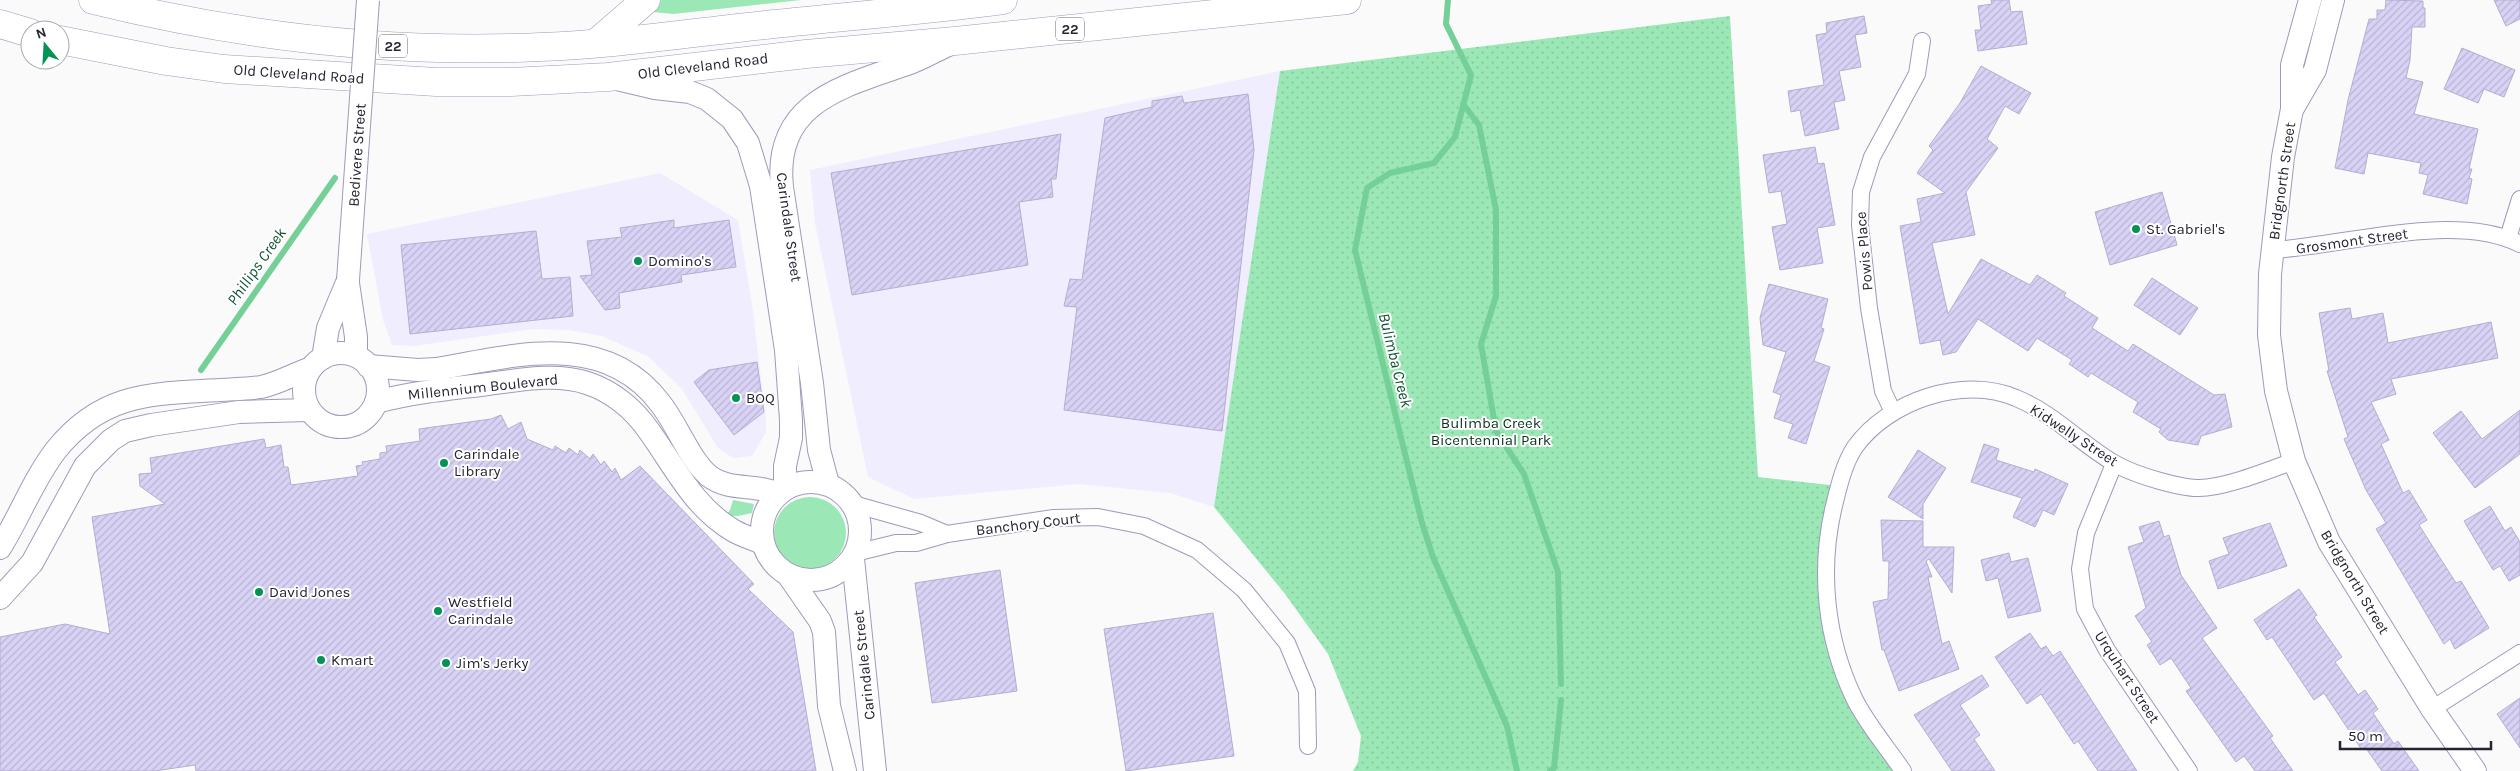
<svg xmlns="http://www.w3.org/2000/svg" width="2520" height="771" font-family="Karla,sans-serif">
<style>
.built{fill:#f0edff}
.grass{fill:#9be8b6}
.park{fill:url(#park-dots)}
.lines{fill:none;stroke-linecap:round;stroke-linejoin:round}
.stream{stroke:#75d098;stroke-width:6}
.building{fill:url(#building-hatch);stroke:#b4add0}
.street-casing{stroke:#a099bb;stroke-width:18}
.secondary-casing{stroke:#a099bb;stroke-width:24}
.highway-casing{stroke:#a099bb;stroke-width:29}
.street{stroke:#fff;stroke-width:16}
.secondary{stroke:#fff;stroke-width:22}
.highway{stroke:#fff;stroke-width:28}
.secondary-bridge-casing{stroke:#a099bb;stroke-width:24;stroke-linecap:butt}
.secondary-bridge{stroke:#fff;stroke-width:22}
.poi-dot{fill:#039455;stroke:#fff;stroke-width:2}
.labels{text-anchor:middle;stroke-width:4;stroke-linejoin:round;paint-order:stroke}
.shield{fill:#fff;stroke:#67666f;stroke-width:1}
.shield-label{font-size:14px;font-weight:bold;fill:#262431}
.street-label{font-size:15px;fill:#262431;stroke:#fff}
.poi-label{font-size:15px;fill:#262431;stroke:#fff;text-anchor:start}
.park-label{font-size:15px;fill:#09321c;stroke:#fff}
.water-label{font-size:16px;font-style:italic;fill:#105531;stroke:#fff}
</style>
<defs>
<pattern id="park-dots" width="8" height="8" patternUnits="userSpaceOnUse" patternTransform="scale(1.25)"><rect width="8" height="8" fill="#9be8b6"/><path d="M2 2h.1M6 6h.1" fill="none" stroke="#85c79d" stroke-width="1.8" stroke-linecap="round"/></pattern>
<pattern id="building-hatch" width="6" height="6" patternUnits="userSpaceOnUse" patternTransform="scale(1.25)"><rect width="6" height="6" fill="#d8d2f5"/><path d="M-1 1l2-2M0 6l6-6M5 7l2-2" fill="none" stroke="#b9b4d2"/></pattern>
</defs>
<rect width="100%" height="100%" fill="#fafafa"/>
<g class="built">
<path d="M1280 71 1214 507 1170 493 1079 484 914 499 868 477 815 223 810 170Z"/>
<path d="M660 173 738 220 752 304 766 419V432L752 456 733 458 718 448 682 389 649 357 602 336 569 330 533 329 414 346 392 345 383 320 367 234Z"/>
</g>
<g class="grass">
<path d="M662 0H801L673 14 653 12 657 3Z"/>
<circle cx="810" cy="533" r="36"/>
<path d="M733 500 754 504 752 513 738 516H725L730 510Z"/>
</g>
<path class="park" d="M1730 16 1758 477 1839 486 1830 527 1836 652 1903 771H1353L1358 762 1361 736 1328 654 1285 594 1214 507 1280 71Z"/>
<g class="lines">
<g class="stream">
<path d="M1448 0 1446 24 1471 75 1455 137 1434 163 1390 173 1367 188 1355 250 1422 523 1433 557 1507 726 1517 771"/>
<path d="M1463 104 1479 125 1496 210V296L1481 344 1496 431 1524 474 1558 572 1561 684"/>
<path d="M201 370 335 178"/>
<path d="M1550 771 1554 768 1561 700"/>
</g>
</g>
<g class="building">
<path d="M1991 0H2009L2011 12 2022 11 2027 44 1978 51 1975 30H1981L1978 6 1992 4Z"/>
<path d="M2386 0 2423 1V8H2425V27H2412L2410 60 2406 78 2423 82 2414 114 2478 129 2469 169H2472L2469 178 2472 179 2467 204 2423 194 2428 175 2419 173 2421 163 2368 153 2364 174 2335 168 2348 100 2369 19H2377V10H2385Z"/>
<path d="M2494 0H2520V19L2506 26Z"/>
<path d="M1864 16 1867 33 1855 35 1861 67 1839 71 1845 100 1834 102 1839 129 1805 136 1800 110 1791 112 1788 91 1824 85 1816 35 1827 33 1826 23Z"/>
<path d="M2462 48 2515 70 2504 97 2484 89 2478 103 2444 89Z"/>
<path d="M1981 66 2031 93 2019 114 2005 106 1987 139 1998 148 1966 192 1975 235 1932 243 1948 314 1981 259 2030 285 2037 275 2066 293 2064 296 2098 318 2092 328 2128 351 2133 344 2214 395 2225 394 2232 427 2201 436 2198 445 2168 440 2159 432 2161 429 2133 412 2138 402 2091 373 2088 377 2069 364 2072 360 2037 338 2028 351 1978 319 1956 352 1943 355 1940 340 1920 344 1900 226 1921 222 1917 199 1945 193 1917 173 1933 150 1929 146 1960 103Z"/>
<path d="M1248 94 1254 150 1222 431 1064 410 1077 307 1064 306 1070 279 1082 280 1105 118 1152 107V101L1182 96 1184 103Z"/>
<path d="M1061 134 1056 179H1051L1053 197 1019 202 1028 265 852 295 831 173Z"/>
<path d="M1815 147 1818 164 1824 163 1835 225 1817 228 1823 263 1780 270 1772 227 1787 224 1781 191 1769 193 1763 155Z"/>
<path d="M2162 192 2177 245 2110 265 2095 212Z"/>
<path d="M674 220V228L729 220 736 267 681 275 682 282 619 293 620 308 605 310 580 276 592 275 587 241 622 237 620 228Z"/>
<path d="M536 231 542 279 570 277 573 316 410 334 401 245Z"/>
<path d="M2152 278 2198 308 2180 335 2134 305Z"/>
<path d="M1769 284 1828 299 1821 328 1824 329 1814 361 1830 367 1806 444 1788 438 1793 424 1774 418 1781 395 1773 392 1786 352 1763 345 1760 318Z"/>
<path d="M2350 308 2352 319 2383 313 2388 343 2491 322 2498 358 2391 379 2396 394 2371 402 2389 440 2381 444 2403 493 2409 490 2427 520 2419 525 2456 583 2461 581 2489 628 2455 649 2450 639 2444 644 2376 529 2386 523 2366 490 2344 439 2348 437 2327 371H2329L2319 313Z"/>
<path d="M757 362 764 412 734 435 694 382 709 370Z"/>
<path d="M2520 410V454L2475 488 2433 433 2461 411 2482 439Z"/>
<path d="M501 415 508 429 521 422 527 439 553 450 555 446 566 453 569 448 578 455 580 450 590 459 593 454 601 465 604 461 612 472 615 468 621 480 640 466 754 584 748 589 793 632 816 771H196L195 765 155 771H0V637L65 624 110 634 92 517 165 504 140 486 139 474 152 473 150 458 264 439 266 448 281 445 284 467H288L291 485 358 476 356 466 363 465 362 462 380 459V453L387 452 386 446 420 441 419 429 491 419Z"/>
<path d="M1984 444 1999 449 1996 460 2034 472 2035 469 2068 484 2054 515 2043 510 2035 527 2013 517 2022 498 1971 482Z"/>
<path d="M1918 450 1946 468 1923 504V519L1888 497Z"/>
<path d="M2490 506 2505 531 2511 527 2520 542V575L2509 581 2500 566 2493 570 2464 521Z"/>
<path d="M1881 520 1923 521V547H1954L1952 593 1929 559 1926 561 1932 577H1928L1942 644 1949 641 1959 669 1899 691 1884 650H1882L1873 602 1888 599 1889 561H1883Z"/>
<path d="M2159 521 2164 537 2169 535 2181 575 2217 628 2202 638 2273 736 2270 738 2293 771H2255L2244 756 2236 762 2186 691 2191 688 2171 658 2160 665 2147 645 2152 642 2135 616 2146 608 2128 547 2144 542 2139 527Z"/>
<path d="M2270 523 2287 566 2218 589 2209 561 2229 554 2223 538Z"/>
<path d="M2009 553 2011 562 2028 558 2041 611 2008 618 1998 578 1986 581 1981 560Z"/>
<path d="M1000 570 1017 691 932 703 915 583Z"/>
<path d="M2299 589 2317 615 2314 617 2342 657 2335 662 2358 695 2365 690 2378 709 2373 713 2394 744 2398 741 2419 771H2382L2365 747 2362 750 2324 693 2314 700 2272 637 2267 640 2254 620Z"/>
<path d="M1213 613 1234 756 1126 771 1104 629Z"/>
<path d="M2030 633 2041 649 2046 646 2053 656 2060 651 2137 771H2098L2078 741 2074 744 2041 694 2027 704 1995 657Z"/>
<path d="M1982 675 1989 686 1960 705 1980 735 1974 739 1995 771H1952L1914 715Z"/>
<path d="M2520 698V748L2497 714Z"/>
</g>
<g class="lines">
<g class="street-casing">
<g id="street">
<path d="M2508 238 2520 199"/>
<path d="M2273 250C2343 246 2455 211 2520 244"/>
<path d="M1893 412 1883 391 1869 308 1860 225 1861 192 1872 157 1917 74 1922 41"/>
<path d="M2114 464 2086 533 2080 569 2085 609 2107 650 2189 771"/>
<path d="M853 504 921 523 947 534"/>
<path d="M855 553 896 543H916L947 534 1054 518 1098 517 1144 526 1197 550 1244 590 1287 643 1307 691 1308 746"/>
<path d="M2432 709 2520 653"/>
<path d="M1903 771C1887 747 1866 723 1854 698 1826 639 1819 573 1833 510 1838 490 1843 465 1855 447 1888 401 1963 375 2016 398 2053 413 2080 443 2114 463 2127 471 2146 477 2160 481 2171 484 2186 488 2197 488 2223 489 2269 470 2294 461"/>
</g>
</g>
<g class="secondary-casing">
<g id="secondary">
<path d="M2310 0 2292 65V109L2283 157 2270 274 2269 335 2276 391 2294 461 2329 542 2432 709 2475 771"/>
<path d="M617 79 655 88 690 92 707 99 732 119 748 143 761 186 786 350 791 420V438L785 466V488"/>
<path d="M2293 108 2315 70 2333 0"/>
<path d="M348 283 356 337V356"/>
<circle cx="341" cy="390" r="37"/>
<path d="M323 358 328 328 348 280"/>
<path d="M368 366 418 370 436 369C513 356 604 329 660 403 677 424 689 459 709 476 730 492 755 483 778 494"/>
<path d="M376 402C410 393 445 389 481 385 515 381 554 372 587 383 612 391 634 409 649 431 675 467 694 508 734 531 743 536 753 539 763 543"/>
<circle cx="811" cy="531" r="49"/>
<path d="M828 484 819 450 812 383 782 187C773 100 846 86 910 63 923 58 935 51 948 45"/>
<path d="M0 548C20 516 33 480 56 450 103 392 152 394 220 390 234 389 248 389 261 387 279 383 294 374 311 368"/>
<path d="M853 559 875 771"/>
<path d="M788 575 820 621 824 632 829 706 845 771"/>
<path d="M0 598 32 563 85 466 111 440 125 431 151 425 239 412 309 410"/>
</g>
</g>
<g class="highway-casing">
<g id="highway">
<path d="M93 0C239 36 390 54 540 47 619 44 696 32 774 24 850 16 927 10 1003 0"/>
<path d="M0 24 30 33"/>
<path d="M60 40 166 61 224 69 436 82H511L608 77 806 54 955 41 1347 0"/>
<path d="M596 43 646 0"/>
</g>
</g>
<use href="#street" class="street"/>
<use href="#secondary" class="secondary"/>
<use href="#highway" class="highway"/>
<g class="secondary-bridge-casing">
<path id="secondary-bridge" d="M348 280 368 0"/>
</g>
<use href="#secondary-bridge" class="secondary-bridge"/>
</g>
<g class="poi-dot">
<circle cx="2136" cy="229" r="5"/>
<circle cx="638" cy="261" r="5"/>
<circle cx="736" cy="398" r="5"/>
<circle cx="444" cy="463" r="5"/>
<circle cx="259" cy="592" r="5"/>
<circle cx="438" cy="611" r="5"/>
<circle cx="321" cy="660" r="5"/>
<circle cx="446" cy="663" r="5"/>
</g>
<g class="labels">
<g class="shield">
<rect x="1056" y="17.5" width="28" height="23" rx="4"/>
<rect x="379" y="34.5" width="28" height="23" rx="4"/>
</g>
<g class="shield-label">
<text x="1070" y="34">22</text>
<text x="393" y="51">22</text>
</g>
<g class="street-label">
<text transform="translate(703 66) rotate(-7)" y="5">Old Cleveland Road</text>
<text transform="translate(299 74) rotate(4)" y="5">Old Cleveland Road</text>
<text transform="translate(357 155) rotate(-86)" y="5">Bedivere Street</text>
<text transform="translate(2282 181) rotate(-82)" y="5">Bridgnorth Street</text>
<text transform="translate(789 227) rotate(82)" y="5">Carindale Street</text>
<text transform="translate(2352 241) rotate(-8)" y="5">Grosmont Street</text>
<text transform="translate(1864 251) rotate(-95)" y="5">Powis Place</text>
<text transform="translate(483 387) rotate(-6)" y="5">Millennium Boulevard</text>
<text transform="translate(2074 435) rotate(33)" y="5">Kidwelly Street</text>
<text transform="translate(1028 524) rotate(-7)" y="5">Banchory Court</text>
<text transform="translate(2355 582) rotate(59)" y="5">Bridgnorth Street</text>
<text transform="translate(864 665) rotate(-96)" y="5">Carindale Street</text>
<text transform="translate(2127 677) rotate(57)" y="5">Urquhart Street</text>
</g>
<g class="poi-label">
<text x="2146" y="234">St. Gabriel's</text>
<text x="648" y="266">Domino's</text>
<text x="746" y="403">BOQ</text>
<text x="454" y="459">Carindale<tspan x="454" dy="17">Library</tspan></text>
<text x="269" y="597">David Jones</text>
<text x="448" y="607">Westfield<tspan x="448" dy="17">Carindale</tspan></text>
<text x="331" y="665">Kmart</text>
<text x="456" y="668">Jim's Jerky</text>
</g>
<g class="park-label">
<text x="1491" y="428">Bulimba Creek<tspan x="1491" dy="17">Bicentennial Park</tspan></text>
</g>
<g class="water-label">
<text transform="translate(256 266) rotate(-55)" y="6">Phillips Creek</text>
<text transform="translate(1396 360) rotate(76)" y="6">Bulimba Creek</text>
</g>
</g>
<g transform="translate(45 45) rotate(342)"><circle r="24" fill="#ffffff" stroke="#a8a7ad"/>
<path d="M0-4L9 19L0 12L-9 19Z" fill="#039455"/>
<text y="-8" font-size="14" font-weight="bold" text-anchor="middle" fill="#262431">N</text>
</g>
<path d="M2340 741v8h151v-8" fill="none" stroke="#262431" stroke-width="2.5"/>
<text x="2348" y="741" font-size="15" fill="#262431" stroke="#ffffff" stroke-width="4" paint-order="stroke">50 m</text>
</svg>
